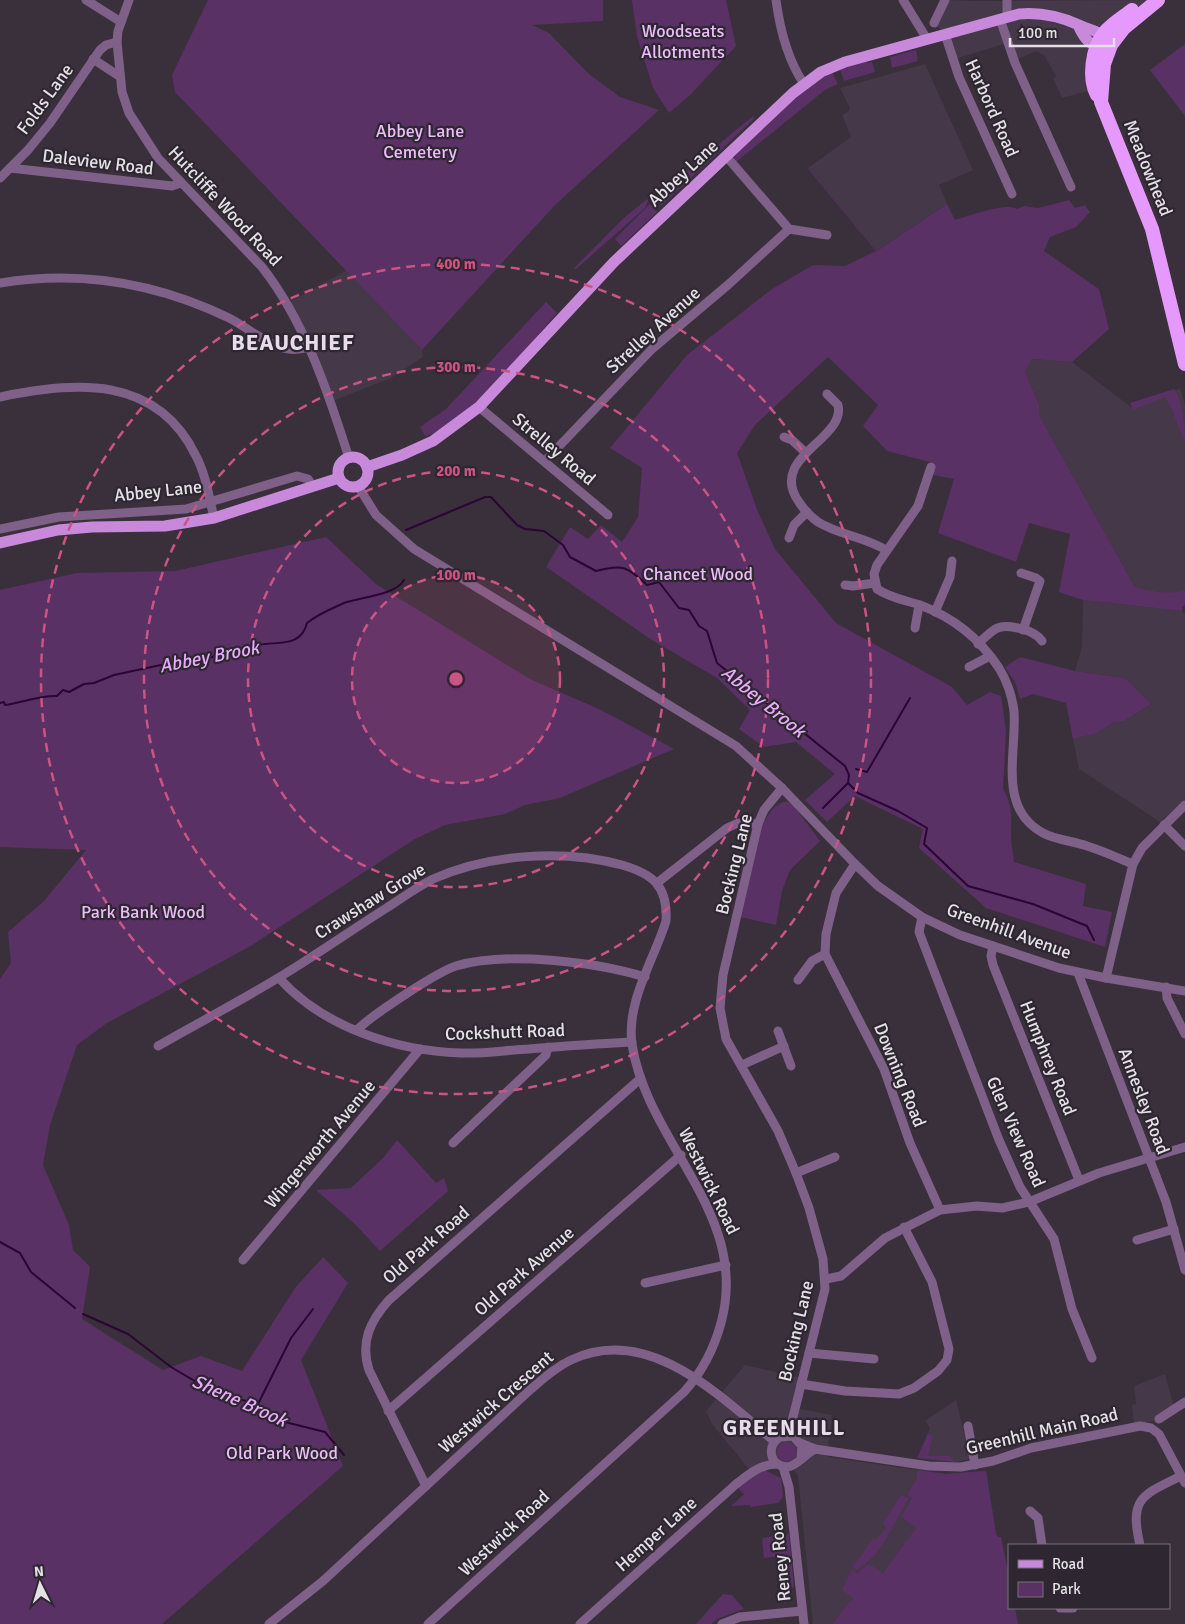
<svg xmlns="http://www.w3.org/2000/svg" width="1185" height="1624" font-family="Signika,sans-serif">
<style>
.built{fill:#453848}
.green{fill:#593164}
.lines{fill:none;stroke-linecap:round;stroke-linejoin:round}
.stream{stroke:#2c0436;stroke-width:2}
.minor{stroke:#7f6088;stroke-width:9}
.major{stroke:#c989db;stroke-width:11}
.highway{stroke:#e699fc;stroke-width:14}
.ring{fill:none;stroke:#cc5485;stroke-width:2.5;stroke-dasharray:9 6}
.labels{text-anchor:middle;stroke-width:4.5;stroke-linejoin:round;paint-order:stroke}
.park-label{font-size:18px;fill:#ecbbfa;stroke:#2e2731}
.street-label{font-size:18px;fill:#e5e0e6;stroke:#2e2731}
.water-label{font-size:19px;font-style:italic;fill:#e8aafa;stroke:#2e2731}
.district-label{font-size:22px;font-weight:bold;letter-spacing:1px;fill:#e6dcea;stroke:#2e2731}
.centre{fill:#cc5485;stroke:#2e2731;stroke-width:2.5}
.ring-label{font-size:15px;text-anchor:middle;font-weight:bold;fill:#cc5485;stroke:#2e2731;stroke-width:4.5;stroke-linejoin:round;paint-order:stroke}
</style>
<rect width="100%" height="100%" fill="#39303b"/>
<g class="built">
<path d="M945 0 976 1 1154 0 1123 26 1100 88 1062 98 1053 78 1056 76 1044 55 1036 51 1014 61 1007 43 952 60 945 34 934 23Z"/>
<path d="M925 64 973 170 939 185 947 204 877 251 808 168 851 137 842 115 848 112 850 108 840 88Z"/>
<path d="M347 270 422 350 423 357 391 378 335 400 333 399 290 302Z"/>
<path d="M1032 359 1072 362 1131 407 1156 400 1180 388 1185 405V600L1135 587 1040 417 1039 404 1025 371Z"/>
<path d="M1083 600 1182 611 1185 615V799L1160 822 1079 769 1073 739 1096 733 1112 723 1124 721 1151 704 1125 678 1075 671 1082 647Z"/>
<path d="M745 1365 802 1378 795 1408 832 1415 827 1457 945 1474 986 1471 996 1534 998 1537H1001L1009 1576V1608H1015L1018 1624H813L798 1476 795 1471 790 1469 777 1467 749 1469 712 1424 706 1411Z"/>
<path d="M1165 1374 1174 1407 1160 1417 1159 1424 1153 1421 1134 1424 1132 1405 1136 1404 1134 1386Z"/>
<path d="M956 1400 970 1459 957 1462 917 1458 930 1428 925 1421Z"/>
</g>
<g class="green">
<path d="M208 0H603V21L532 25 549 33 589 74 620 97 659 110 555 205 422 350 175 92 172 75Z"/>
<path d="M632 0H726L736 46 690 95 669 113 653 88 637 36Z"/>
<path d="M1185 44V116L1150 70Z"/>
<path d="M916 50 918 61 892 68 890 57Z"/>
<path d="M867 61 868 63 872 62 875 72 844 81 840 69Z"/>
<path d="M832 72 838 84 825 90 736 162 734 155 811 82Z"/>
<path d="M753 116 754 119 661 206 655 197Z"/>
<path d="M851 137 809 169 877 251 947 204 955 220C970 216 1005 202 1017 209L1024 206 1038 208 1069 200 1075 208 1085 205 1090 212 1076 227 1050 237 1044 251 1099 289 1109 329 1072 362 1032 359 1025 371 1039 404 1040 417 1135 587C1150 590 1171 597 1185 589V605L1182 607V611L1083 600 1059 592 1070 534 1029 523 1016 562 938 533 954 479 933 475 934 463 887 451 863 426 878 405 828 357 755 425 737 453 758 512 775 549 836 623 952 687 967 705 990 692 1001 696 1006 731 1003 789C1013 804 1011 818 1011 835 1011 844 1013 853 1014 862L1086 884 1083 906 1112 912 1105 947 986 908 919 848 923 829 855 796 827 822 805 800 835 774 796 742 764 747 739 729 750 710 717 678 652 640 546 567 570 527 588 539 601 525 622 542 638 517 642 468 610 448 687 355 772 289 813 265 845 266 876 251 808 169Z"/>
<path d="M647 199 648 201 645 208 576 269 574 268 625 217Z"/>
<path d="M650 204 657 212 621 246 615 239Z"/>
<path d="M546 302 557 313C529 345 465 427 425 436L420 427 446 409Z"/>
<path d="M1174 389C1183 400 1185 426 1185 441 1177 426 1174 411 1165 397L1133 410 1130 403Z"/>
<path d="M326 537 376 584 530 679 601 710 674 749 560 798 525 805 505 814 445 825 415 839 249 947 107 1023 77 1045 50 1125 43 1165 69 1225 73 1250 90 1267 82 1319 163 1370 201 1356 242 1371 295 1288 323 1257 348 1283 301 1360 343 1466 162 1624H0V979L11 963 8 932 44 901 86 850 0 847V590L77 573 175 571Z"/>
<path d="M1020 657 1075 671 1125 678 1151 704 1124 721 1112 723 1097 733 1073 739 1066 703 1033 694 1020 699 1015 682 1005 667Z"/>
<path d="M783 802H789L794 806 820 841 790 870 782 891 776 925 740 917 761 827 772 809Z"/>
<path d="M397 1140 436 1183 444 1178 448 1191 380 1251 355 1224 316 1190 351 1188 384 1157Z"/>
<path d="M928 1434 933 1436 928 1456H950L955 1462 917 1458Z"/>
<circle cx="787" cy="1452" r="10"/>
<path d="M762 1469 781 1478 783 1497 778 1503 750 1507V1505L731 1506 744 1494 738 1488Z"/>
<path d="M917 1470 946 1474 986 1471 996 1534 998 1537H1001L1009 1576V1608H1015L1018 1624H833L849 1602 854 1599 842 1590 852 1569 858 1574 861 1570 869 1564 883 1573 916 1528 901 1517 912 1498 907 1494 917 1478Z"/>
<path d="M901 1495 909 1498C894 1522 883 1554 857 1570L853 1567 873 1538 876 1540 886 1528 883 1523Z"/>
<path d="M789 1534 794 1587 791 1588 792 1594 784 1604 780 1556 764 1558 762 1538Z"/>
<path d="M723 1594 732 1595 744 1609 717 1619 711 1624H696Z"/>
</g>
<g class="lines">
<g class="stream">
<path d="M406 530 485 497H491L517 525 525 529 544 531 563 545 570 557 596 571C622 564 627 566 647 585L659 582 679 608 689 610 699 626 707 631 717 663 845 766 849 775 848 783 858 793 898 811 927 828 924 844 968 886 1033 904 1087 926 1094 940"/>
<path d="M0 703 4 702 5 705C22 703 39 695 57 696L63 690 69 692 84 684 94 683 114 675 203 656 209 658 226 652 233 655C241 650 250 647 258 645 277 641 301 648 307 623 318 614 331 609 344 603 361 597 396 595 404 580"/>
<path d="M856 769 867 772 910 698"/>
<path d="M823 808 848 783"/>
<path d="M0 1242 20 1253 31 1272 75 1308"/>
<path d="M83 1314 128 1334 171 1367 215 1393 258 1404 273 1419 325 1432 344 1455"/>
<path d="M258 1404 291 1338 313 1309"/>
</g>
<g class="minor">
<path d="M86 0 121 22"/>
<path d="M129 0 118 31 117 42 122 92 129 113 158 158 262 267C305 322 328 392 349 458"/>
<path d="M776 0C780 30 787 59 804 84"/>
<path d="M903 0 927 39"/>
<path d="M1007 17V0"/>
<path d="M1000 19 1015 63 1071 187"/>
<path d="M934 23 945 0"/>
<path d="M945 34 959 77 1012 194"/>
<path d="M93 59 119 76"/>
<path d="M726 156 789 229 827 235"/>
<path d="M10 168 172 186 181 183"/>
<path d="M0 178 28 150 50 123 100 50 106 45 117 42"/>
<path d="M0 283C79 270 157 283 229 318 253 330 279 358 308 347"/>
<path d="M827 394 838 405C846 440 767 457 799 502 804 510 811 517 818 522 839 535 865 537 886 550"/>
<path d="M0 397C75 381 157 375 196 456 206 475 209 497 214 518"/>
<path d="M479 407 608 515"/>
<path d="M784 437 792 440 806 453"/>
<path d="M545 461 652 349 729 284 789 229"/>
<path d="M931 467 918 506 877 565 874 574 877 589C890 598 905 600 920 605 952 617 980 639 999 668 1007 681 1012 696 1014 711 1017 753 997 808 1043 833 1056 840 1073 841 1087 846 1103 851 1118 858 1133 864"/>
<path d="M358 486 376 515 414 549 736 746 782 788 855 864 878 886 922 917 960 935 1059 968 1106 978 1185 991"/>
<path d="M0 529 59 517 186 509 297 476 308 479 313 486"/>
<path d="M789 538 794 525 807 512"/>
<path d="M1021 573 1036 578 1040 581 1023 630"/>
<path d="M845 585 853 586 875 583"/>
<path d="M935 612 950 577 952 561"/>
<path d="M915 628 919 605"/>
<path d="M978 644C983 639 988 634 994 630 1005 622 1035 630 1042 641"/>
<path d="M969 667 990 656"/>
<path d="M782 788 764 810 758 824 723 975 720 1008 726 1039 778 1131 796 1173 809 1208 823 1259 825 1289 792 1421 784 1436"/>
<path d="M1164 825 1185 846"/>
<path d="M657 883 727 828 738 823 758 824"/>
<path d="M922 917 919 932 999 1140 1020 1187 1054 1239 1072 1309 1092 1358"/>
<path d="M993 946 991 956 993 965 1079 1180"/>
<path d="M825 954 884 1069 910 1143 940 1210"/>
<path d="M1078 973 1166 1202 1185 1270"/>
<path d="M279 978C323 1027 396 1051 461 1053 483 1054 507 1050 529 1049 563 1046 598 1044 632 1042"/>
<path d="M1106 978 1133 864 1142 848 1185 805"/>
<path d="M798 980 812 961 825 954 826 934 836 893 855 864"/>
<path d="M1166 987 1167 998 1185 1034"/>
<path d="M357 1030C372 1015 437 972 456 966 506 951 596 962 645 977"/>
<path d="M778 1031 791 1066"/>
<path d="M158 1046C205 1019 254 994 299 965 329 946 358 926 388 907 402 898 417 887 433 879 489 854 563 849 622 865 653 874 668 886 666 921 654 960 626 1002 632 1044 647 1144 751 1214 721 1323 714 1349 702 1372 684 1392L428 1624"/>
<path d="M742 1065 784 1046"/>
<path d="M453 1143 546 1055 548 1047"/>
<path d="M796 1173 835 1157"/>
<path d="M1137 1240 1174 1229"/>
<path d="M243 1260 420 1049"/>
<path d="M826 1279 841 1276 885 1238 940 1210 977 1206 1002 1208 1029 1202 1099 1173 1185 1147"/>
<path d="M645 1283 726 1265"/>
<path d="M809 1353 874 1359"/>
<path d="M801 1384 845 1391 899 1394 914 1388 938 1371 947 1360 949 1349 932 1282 904 1227"/>
<path d="M388 1411 681 1155"/>
<path d="M1159 1419 1185 1402"/>
<path d="M968 1426 975 1465"/>
<path d="M800 1443 815 1449 929 1466 961 1467 993 1461 1031 1448 1140 1426 1151 1428 1159 1434 1185 1483"/>
<path d="M801 1459 802 1446 793 1436 780 1437C771 1443 769 1452 774 1461 791 1477 801 1456 815 1449"/>
<path d="M783 1467 789 1487 804 1624"/>
<path d="M426 1486 369 1370C360 1342 370 1321 389 1300L640 1079"/>
<path d="M1030 1511 1038 1518 1042 1545"/>
<path d="M1140 1545C1129 1498 1142 1495 1181 1476"/>
<path d="M1060 1608H1073"/>
<path d="M269 1624 323 1581 531 1389C544 1378 556 1367 571 1360 648 1323 720 1396 774 1441"/>
<path d="M580 1624 735 1485C748 1475 760 1464 777 1464"/>
<path d="M722 1624 740 1617 802 1611"/>
</g>
<g class="major">
<circle cx="353" cy="472" r="15"/>
<path d="M367 467 402 455 433 441 479 407 614 262 793 93 821 72 845 62 1019 14C1041 12 1059 16 1079 25 1092 31 1103 31 1111 45 1093 50 1085 41 1078 25"/>
<path d="M0 543 58 530 92 527 165 526 214 518 339 478"/>
</g>
<g class="highway">
<path d="M1158 0 1124 28 1111 45 1104 64 1101 102 1152 229 1185 364"/>
<path d="M1097 95C1088 78 1092 48 1104 33 1111 24 1123 17 1132 10"/>
</g>
</g>
<circle cx="456" cy="679" r="104" fill="#cc5485" fill-opacity=".12"/>
<g class="ring">
<circle cx="456" cy="679" r="104"/>
<circle cx="456" cy="679" r="208"/>
<circle cx="456" cy="679" r="312"/>
<circle cx="456" cy="679" r="415"/>
</g>
<g class="labels">
<g class="park-label">
<text x="683" y="37">Woodseats<tspan x="683" dy="21">Allotments</tspan></text>
<text x="420" y="137">Abbey Lane<tspan x="420" dy="21">Cemetery</tspan></text>
<text x="698" y="580">Chancet Wood</text>
<text x="143" y="918">Park Bank Wood</text>
<text x="282" y="1459">Old Park Wood</text>
</g>
<g class="street-label">
<text transform="translate(45 99) rotate(-54)" y="6">Folds Lane</text>
<text transform="translate(992 108) rotate(66)" y="6">Harbord Road</text>
<text transform="translate(98 162) rotate(7)" y="6">Daleview Road</text>
<text transform="translate(1148 168) rotate(68)" y="6">Meadowhead</text>
<text transform="translate(683 173) rotate(-43)" y="6">Abbey Lane</text>
<text transform="translate(225 206) rotate(47)" y="6">Hutcliffe Wood Road</text>
<text transform="translate(653 330) rotate(-42)" y="6">Strelley Avenue</text>
<text transform="translate(554 449) rotate(40)" y="6">Strelley Road</text>
<text transform="translate(158 491) rotate(-6)" y="6">Abbey Lane</text>
<text transform="translate(734 864) rotate(-76)" y="6">Bocking Lane</text>
<text transform="translate(370 901) rotate(-32)" y="6">Crawshaw Grove</text>
<text transform="translate(1009 931) rotate(20)" y="6">Greenhill Avenue</text>
<text transform="translate(505 1032) rotate(-2)" y="6">Cockshutt Road</text>
<text transform="translate(1048 1058) rotate(68)" y="6">Humphrey Road</text>
<text transform="translate(900 1075) rotate(68)" y="6">Downing Road</text>
<text transform="translate(1144 1101) rotate(69)" y="6">Annesley Road</text>
<text transform="translate(1016 1132) rotate(66)" y="6">Glen View Road</text>
<text transform="translate(320 1144) rotate(-50)" y="6">Wingerworth Avenue</text>
<text transform="translate(709 1181) rotate(64)" y="6">Westwick Road</text>
<text transform="translate(426 1245) rotate(-41)" y="6">Old Park Road</text>
<text transform="translate(524 1271) rotate(-41)" y="6">Old Park Avenue</text>
<text transform="translate(796 1331) rotate(-77)" y="6">Bocking Lane</text>
<text transform="translate(496 1402) rotate(-41)" y="6">Westwick Crescent</text>
<text transform="translate(1042 1431) rotate(-13)" y="6">Greenhill Main Road</text>
<text transform="translate(504 1533) rotate(-43)" y="6">Westwick Road</text>
<text transform="translate(656 1534) rotate(-42)" y="6">Hemper Lane</text>
<text transform="translate(780 1557) rotate(-96)" y="6">Reney Road</text>
</g>
<g class="water-label">
<text transform="translate(209 656) rotate(-11)" y="7">Abbey Brook</text>
<text transform="translate(764 701) rotate(39)" y="7">Abbey Brook</text>
<text transform="translate(240 1400) rotate(24)" y="7">Shene Brook</text>
</g>
<g class="district-label">
<text x="293" y="350">BEAUCHIEF</text>
<text x="784" y="1435">GREENHILL</text>
</g>
</g>
<circle cx="456" cy="679" r="8" class="centre"/>
<g class="ring-label">
<text x="456" y="269">400 m</text>
<text x="456" y="372">300 m</text>
<text x="456" y="476">200 m</text>
<text x="456" y="580">100 m</text>
</g>
<rect x="1008" y="1544" width="162" height="65" fill="#2e2731" stroke="#777179"/>
<rect x="1018" y="1560" width="25" height="8" fill="#c989db" stroke="#777179"/>
<text x="1052" y="1569" font-size="15" fill="#e5e0e6">Road</text>
<rect x="1018" y="1582" width="25" height="15" fill="#593164" stroke="#777179"/>
<text x="1052" y="1594" font-size="15" fill="#e5e0e6">Park</text>
<g transform="translate(40 1584) rotate(355)" stroke="#2e2731" stroke-width="4" paint-order="stroke">
<path d="M0-4L9 19L0 12L-9 19Z" fill="#e5e0e6"/>
<text y="-8" font-size="14" font-weight="bold" text-anchor="middle" fill="#e5e0e6">N</text>
</g>
<path d="M1010 38v8h104v-8" fill="none" stroke="#e5e0e6" stroke-width="2.5"/>
<text x="1018" y="38" font-size="15" fill="#e5e0e6" stroke="#2e2731" stroke-width="4" paint-order="stroke">100 m</text>
</svg>
